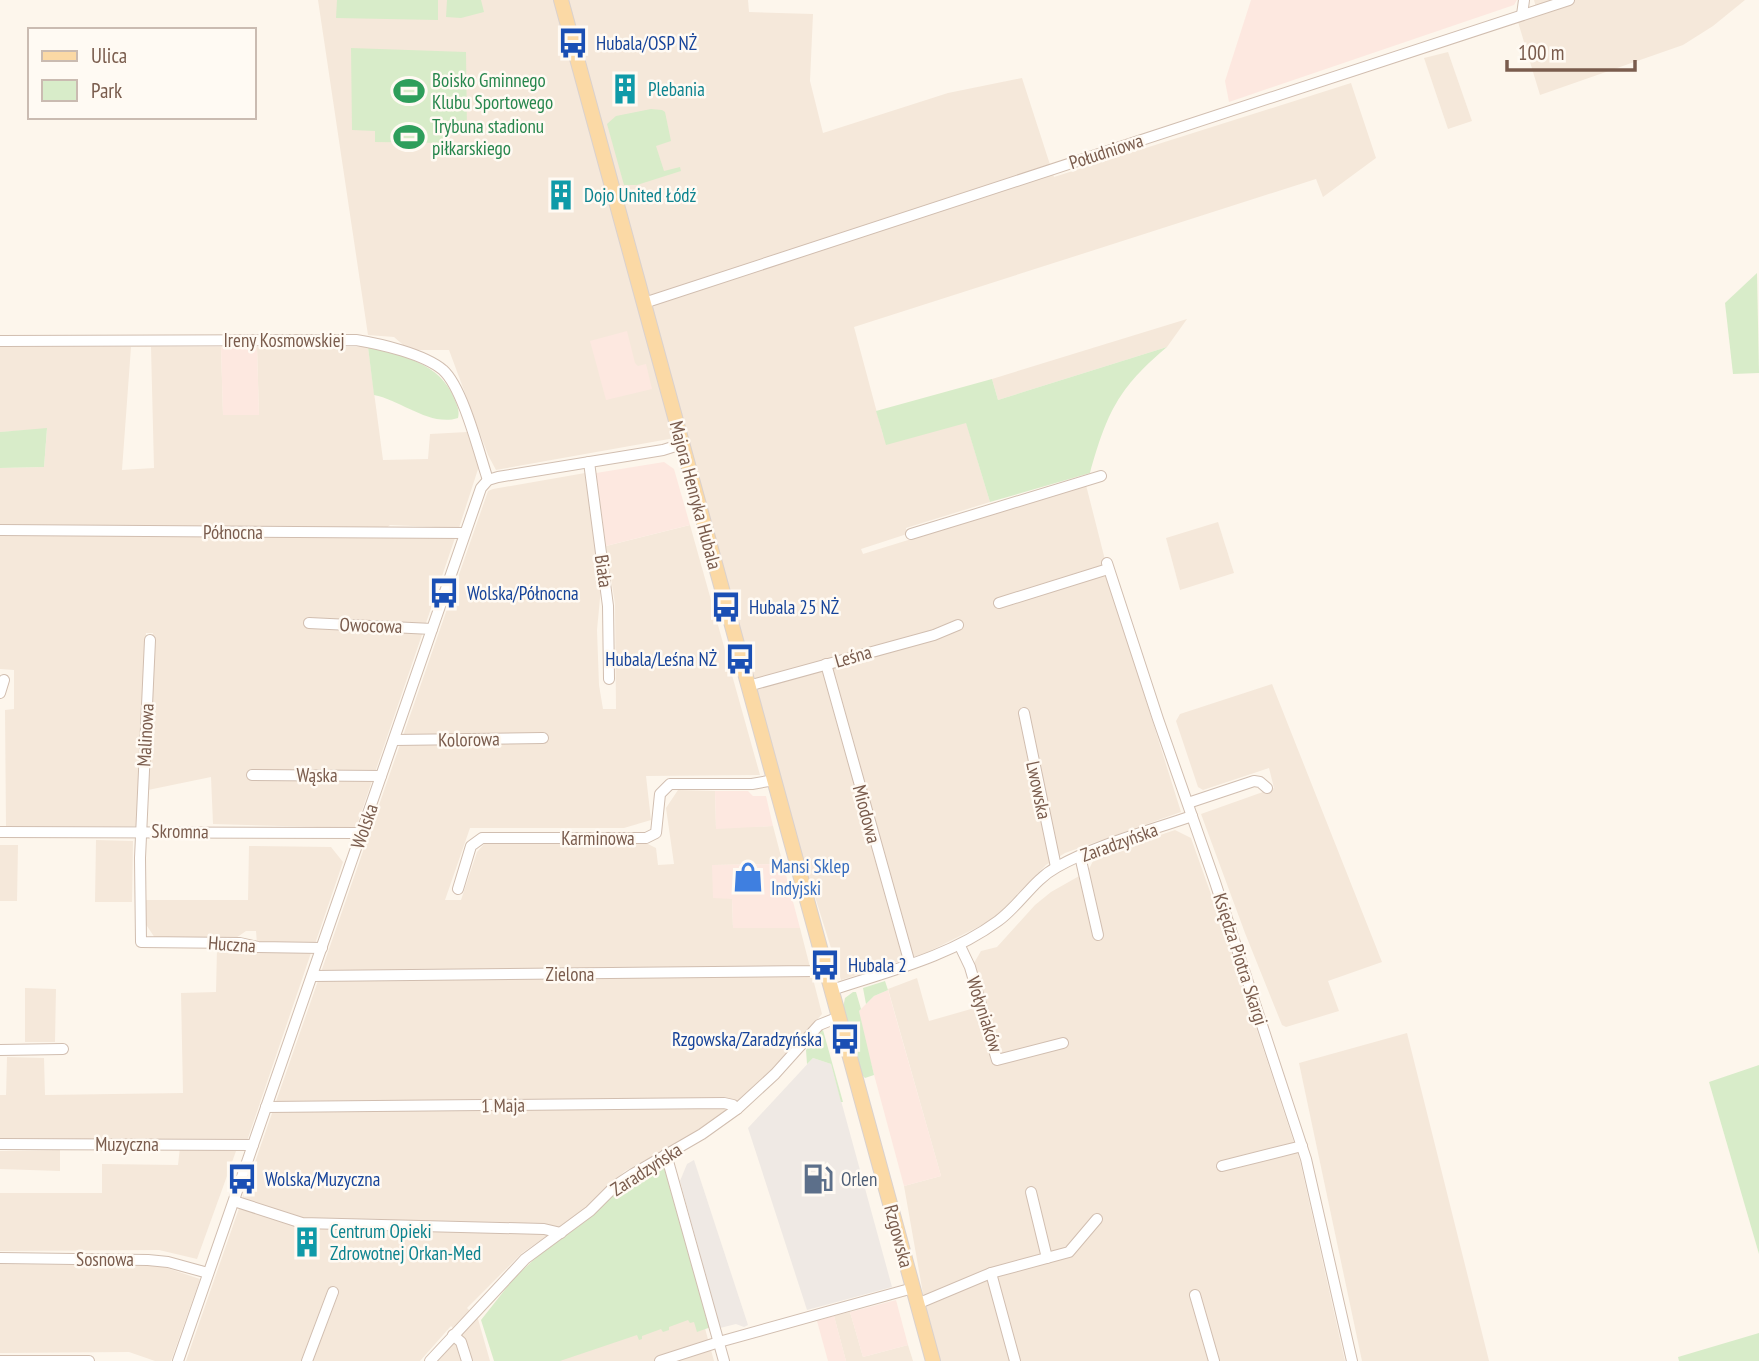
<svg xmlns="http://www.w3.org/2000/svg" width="1759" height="1361" font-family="'PT Sans Narrow',sans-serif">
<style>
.residential{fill:#f5e8da}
.commercial{fill:#fde8e0}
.industrial{fill:#efe9e4}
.green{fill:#d8ecc9}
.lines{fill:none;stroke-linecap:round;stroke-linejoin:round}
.minor-casing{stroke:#d1beb0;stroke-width:12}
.major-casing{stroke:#dad1cd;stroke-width:16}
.minor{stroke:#fff;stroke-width:10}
.major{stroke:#fbd9a5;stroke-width:14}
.labels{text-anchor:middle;stroke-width:5;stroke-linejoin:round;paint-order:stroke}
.transit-label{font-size:19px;fill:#164399;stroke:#fffaf3;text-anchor:start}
.leisure-label{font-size:19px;fill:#27864d;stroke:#fffaf3;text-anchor:start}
.culture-label{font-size:19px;fill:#0d838f;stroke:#fffaf3;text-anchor:start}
.street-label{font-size:19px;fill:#7a5c4d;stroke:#fffaf3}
.shop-label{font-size:19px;fill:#366cbe;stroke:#fffaf3;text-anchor:start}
.service-label{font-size:19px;fill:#4e5e75;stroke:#fffaf3;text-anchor:start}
</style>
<rect width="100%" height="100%" fill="#fdf6ec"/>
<g class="residential">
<path d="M318 0H748L749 12 813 14 810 81 823 133 948 93 1022 78 1054 177 1351 83 1376 158 1323 197 1316 179 854 327 883 435 966 422 990 502 906 528 907 534 861 549 863 554 1086 485 1118 611 1181 812 1065 853 1046 865 996 916 982 925 926 953 841 980 786 804 686 436 496 470 488 455 449 350H409L394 337 368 335Z"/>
<path d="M1534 0H1745L1713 26 1683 45 1540 95 1518 22 1538 15Z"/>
<path d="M1448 52 1472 121 1448 129 1424 58Z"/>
<path d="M1187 319 1167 347 998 400 992 379Z"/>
<path d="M0 347H131L122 470 154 468 151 347H221L223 415H259L257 347H368L383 460 428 459 430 434 467 432 479 466 459 528 390 525 385 529 0 527V468L44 467 47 429 0 432Z"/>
<path d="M585 473 601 588 597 630 599 685 603 709H616L615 604 606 546 690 525 760 775 646 776 651 820 624 828H470L445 900H461L477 852 485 843H646L656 848 658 865 674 864 666 808 678 790 715 791 716 828 773 826 783 864 712 865 732 899 733 927 800 928 822 1014 771 1074 707 1127 625 1171 580 1213 522 1253 467 1308 478 1319 490 1361H471L463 1338 451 1326 420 1361H186L488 491 493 489Z"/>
<path d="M1218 522 1234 573 1180 590 1166 538Z"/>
<path d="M0 535 455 538 356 828 213 824 211 777 148 790 153 633H146L139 826H6L5 710 14 709V670L0 669Z"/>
<path d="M1272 684 1382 962 1328 981 1339 1011 1286 1027 1282 1025 1245 933 1201 814 1274 788 1269 768 1203 790 1198 787 1176 721 1180 714Z"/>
<path d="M1175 830 1191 838 1228 942 1300 1161 1345 1361H940L925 1305 904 1186 941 1176 888 989 917 978 929 1021 985 1005 974 963 981 951 997 947 1035 905 1051 892 1088 871 1095 857Z"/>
<path d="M96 840 133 841 132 902H95Z"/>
<path d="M0 845H18L17 901H0Z"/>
<path d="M249 846 331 847 343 862 315 944H257L256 931H246L236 938H155L145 923V900H248Z"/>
<path d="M217 948 312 950 247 1141 0 1138V1095H6L7 1057 44 1058 45 1095 183 1093 181 993 216 992Z"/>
<path d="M25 988 56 989 55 1042H25Z"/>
<path d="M1407 1033 1489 1361H1362L1299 1063Z"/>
<path d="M180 1147 236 1151 197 1259 159 1250 0 1251V1193H102V1164L178 1165Z"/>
<path d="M60 1150V1171L0 1169V1151Z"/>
<path d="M0 1264 161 1266 200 1279 171 1361H155L129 1352 0 1353Z"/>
<path d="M696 1296 714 1361H551Z"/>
<path d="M850 1312 863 1357 908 1345 913 1361H846L834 1316Z"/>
<path d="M454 1343 462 1350 465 1361H438Z"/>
</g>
<g class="commercial">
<path d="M1251 0H1517L1514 5 1229 102 1225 81Z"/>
<path d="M627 331 635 363 638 366 646 364 652 389 606 400 590 341Z"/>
<path d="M221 347H257L259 415H223Z"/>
<path d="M664 462 674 469 690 525 606 546 596 473Z"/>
<path d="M715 791H748L753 796H766L773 826 716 829Z"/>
<path d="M783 864 800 928H733L732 899 713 898 712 865Z"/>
<path d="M888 990 941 1176 904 1186 862 1030 859 1011 874 996Z"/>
<path d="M896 1300 908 1345 863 1357 850 1312Z"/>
<path d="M834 1316 846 1361H828L817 1321Z"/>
</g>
<g class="industrial">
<path d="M813 1058 831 1064 892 1287 807 1310 748 1128Z"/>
<path d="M694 1160 748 1325 744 1327 736 1324 720 1328 680 1181 687 1164Z"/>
</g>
<g class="green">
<path d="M337 0H438V20L336 18Z"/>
<path d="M447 0H481L484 12 461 18 446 17Z"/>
<path d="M351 48 466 52 467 132H443V143L375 142V131L352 130Z"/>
<path d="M651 109 662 110 665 112 671 141 656 146 664 171 680 167 681 171 637 185H624L607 124 616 116Z"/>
<path d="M1757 273 1759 373 1733 374 1725 303Z"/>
<path d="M368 347C402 356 439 362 454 398 457 405 460 411 458 418 430 427 401 400 374 395Z"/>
<path d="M1167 347C1118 388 1107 413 1090 473L990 502 966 423 886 445 876 411 992 379 998 400Z"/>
<path d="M47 428 44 467 0 468V432Z"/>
<path d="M885 981 888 990 874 996 866 1004 863 988Z"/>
<path d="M853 992H856L861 1009 859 1011 874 1075 865 1078 861 1074 843 1008 845 998Z"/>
<path d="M823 1030 843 1102H841L831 1064 813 1058 807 1064 806 1050 819 1032Z"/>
<path d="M1759 1065V1254L1709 1082Z"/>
<path d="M662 1161 711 1327 697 1332 694 1322 690 1323 688 1320 669 1327V1330L663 1332 661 1329 642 1336V1339L639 1340 637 1335 560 1361H494L481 1320 515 1277 539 1255 586 1221 630 1179Z"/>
<path d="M1759 1333V1361H1679L1678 1357Z"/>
</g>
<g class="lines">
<g class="minor-casing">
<g id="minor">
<path d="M1522 15 1524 0"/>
<path d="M644 303 1569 0"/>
<path d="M0 341 356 340C381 344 424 354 443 370 463 388 479 453 488 480"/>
<path d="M589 462 608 606 609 679"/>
<path d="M0 530 465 533"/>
<path d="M911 534 1101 476"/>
<path d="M1107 563 1158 719 1215 882 1306 1159 1352 1361"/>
<path d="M999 603 1108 569"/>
<path d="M309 623 432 629"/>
<path d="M150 640 140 858 141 942 240 943 258 947 322 948"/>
<path d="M826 664 910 964"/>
<path d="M748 686 934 635 958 625"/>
<path d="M0 693 4 680"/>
<path d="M1024 713 1056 867"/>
<path d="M394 740 543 738"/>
<path d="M252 775 381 776"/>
<path d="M1188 803 1254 781 1260 782 1267 788"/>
<path d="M0 832 361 833"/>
<path d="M1080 856 1098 935"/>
<path d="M458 889 471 846 482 838H646L656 833 660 794 670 784H752L774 780"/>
<path d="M960 946 970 967 997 1060 1063 1043"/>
<path d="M313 976 814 971 826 968"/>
<path d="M832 990C889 971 949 957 998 921 1020 905 1033 880 1057 867 1096 845 1149 831 1192 816"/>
<path d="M0 1050 63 1049"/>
<path d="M266 1107 724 1103 733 1105 737 1109"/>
<path d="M0 1144 253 1145"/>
<path d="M666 1154 724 1361"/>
<path d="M1222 1166 1302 1146"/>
<path d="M1031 1192 1047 1258"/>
<path d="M234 1201 302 1223 544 1229 561 1233"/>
<path d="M0 1258 148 1260 168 1262 208 1273"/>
<path d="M991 1273 1015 1361"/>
<path d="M1195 1295 1214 1361"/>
<path d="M917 1304 991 1273 1069 1252 1097 1219"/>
<path d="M453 1335 461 1342 467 1361"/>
<path d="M0 1361H89"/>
<path d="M178 1361 481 488 488 480 498 477 663 450 682 444"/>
<path d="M307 1361 333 1292"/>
<path d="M430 1361 525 1259 590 1211 615 1186 633 1174 702 1134 737 1109 775 1074 819 1025 839 1017"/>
<path d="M660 1361 719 1342 913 1288"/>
</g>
</g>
<g class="major-casing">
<path id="major" d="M561 0 933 1361"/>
</g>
<use href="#minor" class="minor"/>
<use href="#major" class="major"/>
</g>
<defs>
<g id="bus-bare" transform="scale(2.415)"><path d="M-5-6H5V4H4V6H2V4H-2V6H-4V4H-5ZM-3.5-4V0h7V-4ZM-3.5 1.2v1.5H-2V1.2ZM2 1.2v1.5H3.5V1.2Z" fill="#1a4fb4" stroke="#fffaf3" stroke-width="2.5" paint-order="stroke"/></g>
<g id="building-bare" transform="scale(2.415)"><path d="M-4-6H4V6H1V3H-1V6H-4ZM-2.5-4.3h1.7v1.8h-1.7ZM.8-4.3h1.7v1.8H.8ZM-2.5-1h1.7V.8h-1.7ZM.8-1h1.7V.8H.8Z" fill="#0f9aa8" stroke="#fffaf3" stroke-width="2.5" paint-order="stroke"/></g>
<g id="stadium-bare" transform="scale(2.415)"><path d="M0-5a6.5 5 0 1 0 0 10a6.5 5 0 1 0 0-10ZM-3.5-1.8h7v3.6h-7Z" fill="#2e9e5b" stroke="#fffaf3" stroke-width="2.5" paint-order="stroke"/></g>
<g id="shop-bare" transform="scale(2.415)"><path d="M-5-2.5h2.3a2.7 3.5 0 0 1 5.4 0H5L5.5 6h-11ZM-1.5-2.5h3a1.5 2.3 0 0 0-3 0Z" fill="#3f7fe0" stroke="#fffaf3" stroke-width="2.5" paint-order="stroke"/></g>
<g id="fuel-bare" transform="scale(2.415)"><path d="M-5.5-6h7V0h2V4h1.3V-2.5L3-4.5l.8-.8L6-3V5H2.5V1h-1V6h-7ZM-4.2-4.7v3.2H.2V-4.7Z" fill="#5c6f8a" stroke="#fffaf3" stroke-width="2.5" paint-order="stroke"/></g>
</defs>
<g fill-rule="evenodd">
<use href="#bus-bare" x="573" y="43"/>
<use href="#building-bare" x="625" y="89"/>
<use href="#stadium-bare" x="409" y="91"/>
<use href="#stadium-bare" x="409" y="137"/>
<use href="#building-bare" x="561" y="195"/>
<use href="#bus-bare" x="444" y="593"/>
<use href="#bus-bare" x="726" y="607"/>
<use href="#bus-bare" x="740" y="659"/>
<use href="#shop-bare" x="748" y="877"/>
<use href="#bus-bare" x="825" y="965"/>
<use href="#bus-bare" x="845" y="1039"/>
<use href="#bus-bare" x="242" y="1179"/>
<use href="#fuel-bare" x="818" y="1179"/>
<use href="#building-bare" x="307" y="1242"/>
</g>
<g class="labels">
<g class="transit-label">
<text x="596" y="50">Hubala/OSP NŻ</text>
<text x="467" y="600">Wolska/Północna</text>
<text x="749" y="614">Hubala 25 NŻ</text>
<text x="717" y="666" text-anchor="end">Hubala/Leśna NŻ</text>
<text x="848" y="972">Hubala 2</text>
<text x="822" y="1046" text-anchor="end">Rzgowska/Zaradzyńska</text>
<text x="265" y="1186">Wolska/Muzyczna</text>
</g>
<g class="leisure-label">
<text x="432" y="87">Boisko Gminnego<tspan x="432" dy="22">Klubu Sportowego</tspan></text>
<text x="432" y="133">Trybuna stadionu<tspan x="432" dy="22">piłkarskiego</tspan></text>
</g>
<g class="culture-label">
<text x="648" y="96">Plebania</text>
<text x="584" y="202">Dojo United Łódź</text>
<text x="330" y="1238">Centrum Opieki<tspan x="330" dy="22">Zdrowotnej Orkan-Med</tspan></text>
</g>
<g class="street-label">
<text transform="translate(1106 151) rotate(-18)" y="7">Południowa</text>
<text x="284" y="347">Ireny Kosmowskiej</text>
<text transform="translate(696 495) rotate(75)" y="7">Majora Henryka Hubala</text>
<text x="233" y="539">Północna</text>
<text transform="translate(604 571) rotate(82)" y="7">Biała</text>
<text transform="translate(371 625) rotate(2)" y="7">Owocowa</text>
<text transform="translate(853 656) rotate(-16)" y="7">Leśna</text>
<text transform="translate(145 735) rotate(-87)" y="7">Malinowa</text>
<text transform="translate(469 739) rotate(-1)" y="7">Kolorowa</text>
<text x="317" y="782">Wąska</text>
<text transform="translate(1039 790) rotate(78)" y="7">Lwowska</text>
<text transform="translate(867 814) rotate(75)" y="7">Miodowa</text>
<text transform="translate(364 826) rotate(-71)" y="7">Wolska</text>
<text transform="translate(180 831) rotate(1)" y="7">Skromna</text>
<text x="598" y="845">Karminowa</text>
<text transform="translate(1119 842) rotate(-20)" y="7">Zaradzyńska</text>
<text transform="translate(232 944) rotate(4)" y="7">Huczna</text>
<text transform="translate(1241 959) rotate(72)" y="7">Księdza Piotra Skargi</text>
<text x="570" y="981">Zielona</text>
<text transform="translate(985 1014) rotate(72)" y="7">Wołyniaków</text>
<text transform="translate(503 1105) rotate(-1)" y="7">1 Maja</text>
<text x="127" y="1151">Muzyczna</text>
<text transform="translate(646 1169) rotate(-33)" y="7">Zaradzyńska</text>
<text transform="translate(899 1236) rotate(75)" y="7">Rzgowska</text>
<text x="105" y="1266">Sosnowa</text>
</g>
<g class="shop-label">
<text x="771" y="873">Mansi Sklep<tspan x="771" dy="22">Indyjski</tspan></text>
</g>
<g class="service-label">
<text x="841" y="1186">Orlen</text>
</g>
</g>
<rect x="28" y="28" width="228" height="91" fill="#fffaf3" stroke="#cabbb1" stroke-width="2"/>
<rect x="42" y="51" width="35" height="10" fill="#fbd9a5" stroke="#cabbb1" stroke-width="2"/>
<text x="91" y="63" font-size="21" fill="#7a5c4d">Ulica</text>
<rect x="42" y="80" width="35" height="21" fill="#d8ecc9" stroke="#cabbb1" stroke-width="2"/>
<text x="91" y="98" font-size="21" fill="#7a5c4d">Park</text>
<path d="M1507 60v10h128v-10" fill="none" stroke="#7a5c4d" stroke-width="3.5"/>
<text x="1518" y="60" font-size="21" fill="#7a5c4d" stroke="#fffaf3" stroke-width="5" paint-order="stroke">100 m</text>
</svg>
